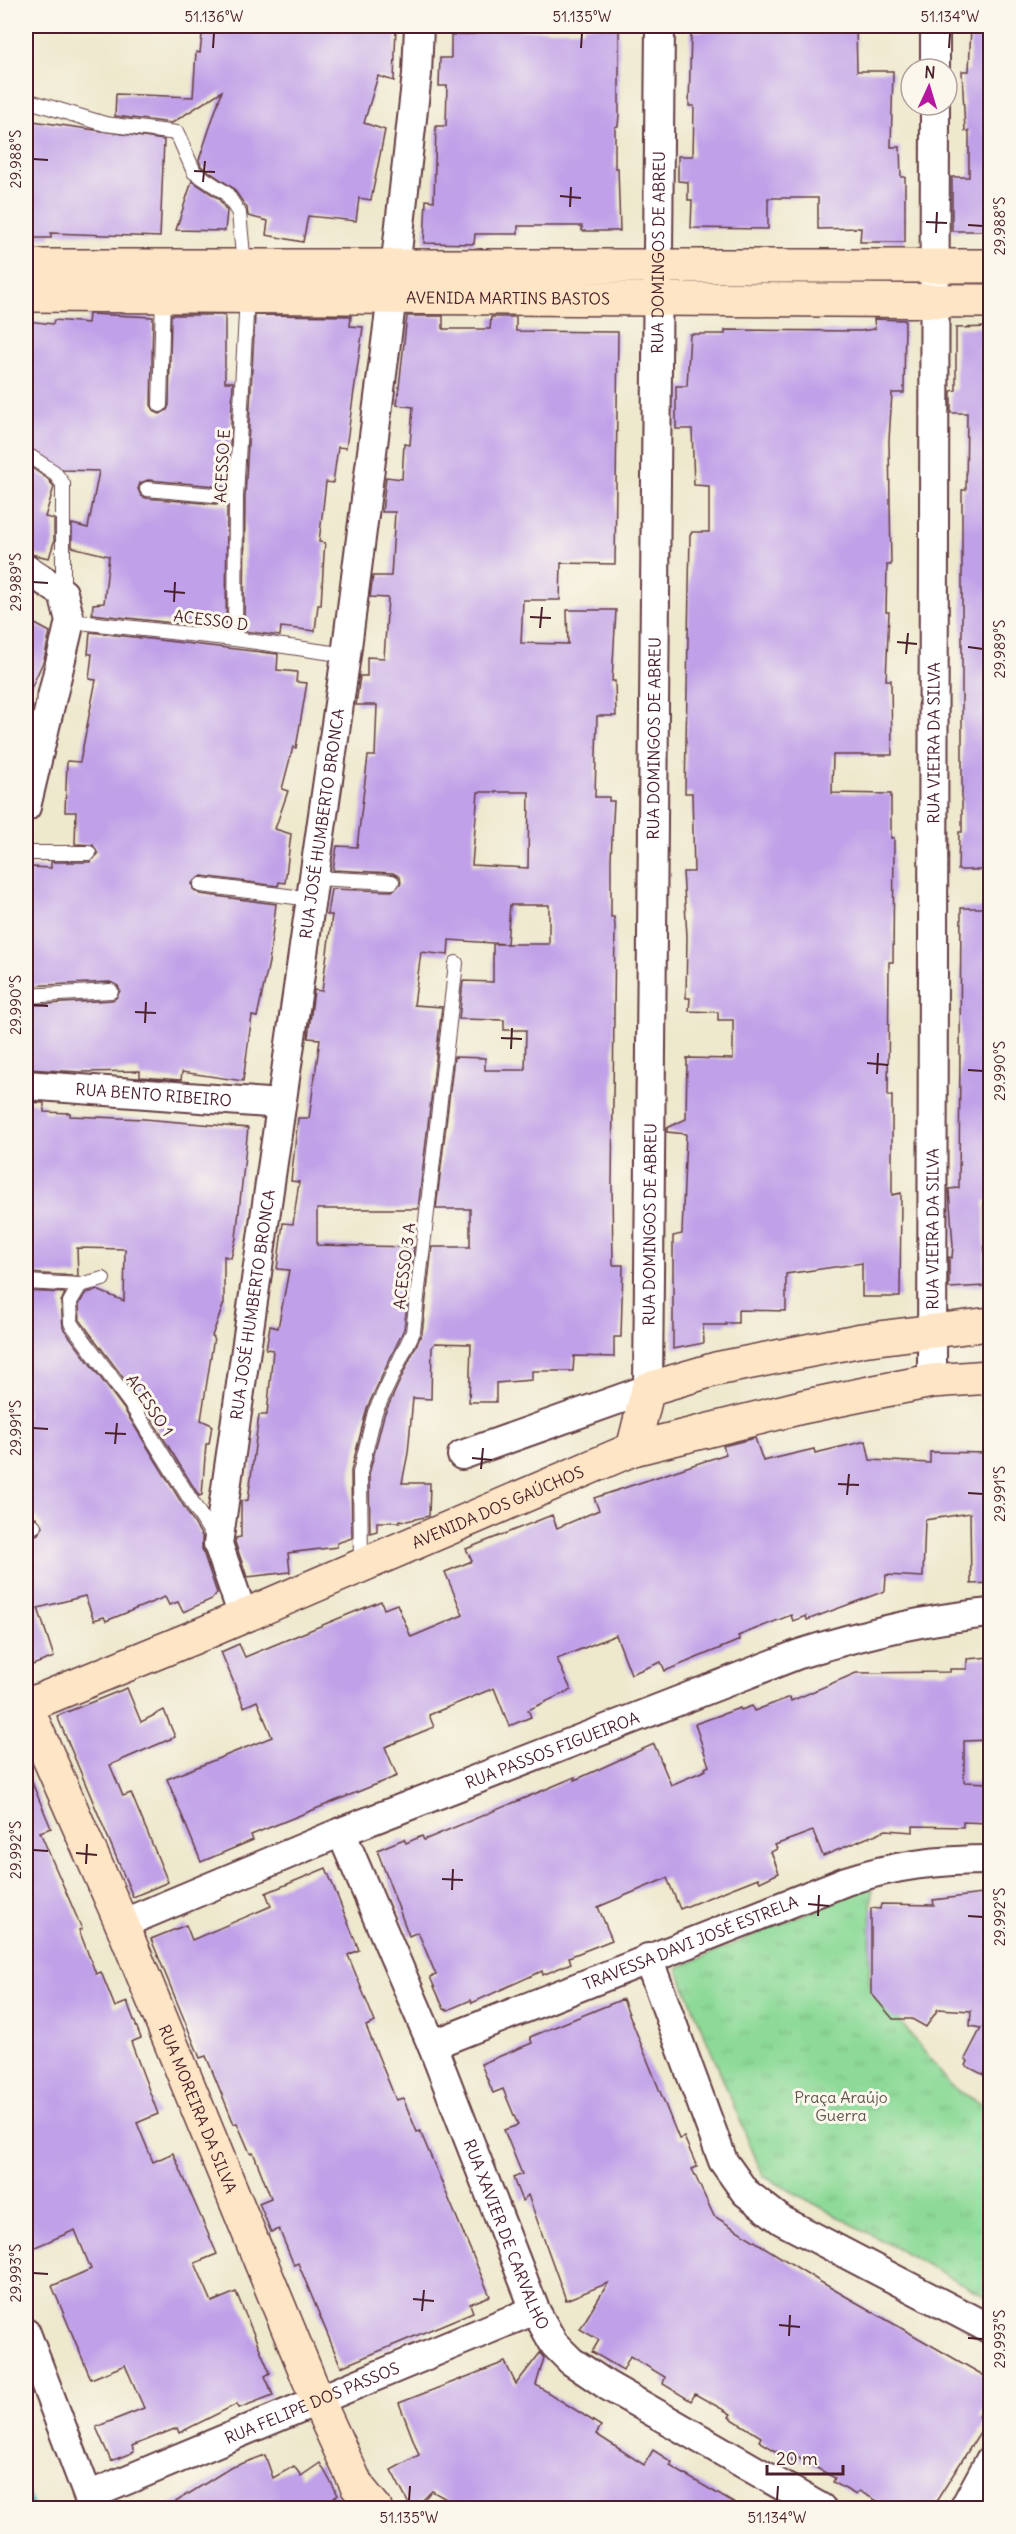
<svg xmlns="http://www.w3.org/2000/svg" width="1016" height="2534" font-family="Delius,sans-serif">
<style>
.park{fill:url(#park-tufts);stroke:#6c7c62;stroke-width:1.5}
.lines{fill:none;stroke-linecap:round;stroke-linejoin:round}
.stream{stroke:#3eb0b5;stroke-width:8}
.building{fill:#c0a0e8;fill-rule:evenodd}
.lane-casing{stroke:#633d43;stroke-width:16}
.street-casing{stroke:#633d43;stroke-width:32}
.secondary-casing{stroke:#633d43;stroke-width:36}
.lane{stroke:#fff;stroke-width:14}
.street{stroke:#fff;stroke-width:28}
.secondary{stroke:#fee5c5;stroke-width:33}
.ticks{fill:none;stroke:#4a1f2b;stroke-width:2}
.labels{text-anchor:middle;stroke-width:6;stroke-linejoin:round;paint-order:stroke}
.street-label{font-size:16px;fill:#4a1f2b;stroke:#fbf7ec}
.park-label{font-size:16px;fill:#5e574c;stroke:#fbf7ec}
.neatline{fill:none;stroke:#4a1f2b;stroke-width:2}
.ticks-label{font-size:15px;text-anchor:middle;fill:#4a1f2b}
</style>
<defs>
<pattern id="park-tufts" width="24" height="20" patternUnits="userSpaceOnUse" patternTransform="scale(1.5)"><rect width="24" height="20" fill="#8dda98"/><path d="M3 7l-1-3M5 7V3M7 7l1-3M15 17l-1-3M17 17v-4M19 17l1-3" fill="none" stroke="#7bbb83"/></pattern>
</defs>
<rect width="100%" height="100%" fill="#fbf7ec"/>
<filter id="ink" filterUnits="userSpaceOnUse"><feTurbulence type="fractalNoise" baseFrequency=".0167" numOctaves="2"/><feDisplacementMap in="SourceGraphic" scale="12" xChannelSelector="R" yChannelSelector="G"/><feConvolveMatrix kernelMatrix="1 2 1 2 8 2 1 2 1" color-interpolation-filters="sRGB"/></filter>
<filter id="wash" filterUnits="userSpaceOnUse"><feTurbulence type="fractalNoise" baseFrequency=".008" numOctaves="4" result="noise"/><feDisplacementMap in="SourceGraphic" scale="24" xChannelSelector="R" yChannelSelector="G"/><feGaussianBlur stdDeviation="1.35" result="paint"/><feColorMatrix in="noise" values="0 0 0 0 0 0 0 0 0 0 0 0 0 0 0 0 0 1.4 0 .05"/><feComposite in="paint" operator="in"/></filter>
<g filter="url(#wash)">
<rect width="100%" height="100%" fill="#eee8cd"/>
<path class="park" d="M872 1885 869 1982 952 2087 990 2109V2299L763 2176 677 1968Z"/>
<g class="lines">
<path class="stream" d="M26 2497 31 2508"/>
</g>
<g id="blocks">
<g class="building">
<path d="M203 26H396L394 81 378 76 364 123 385 130 371 200 359 198 356 221 308 216 303 242 266 235 268 221 248 216 247 208 233 188 201 166 199 160 222 91 172 123 115 116 116 94 193 97 196 52 200 53Z"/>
<path d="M475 26H519V30H584V26H619V115L618 126 615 127V168H618L620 231H582V226H518V234H475L474 244 424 243 426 200 434 201 436 126H446L447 86H439L440 58H451V35L475 34Z"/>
<path d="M714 26H856L857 71H893L891 147H900L901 177H905V242H860L861 228 818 229V198H768V229L691 228 692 200H688V182L678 181V156H693L694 106H689L691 31H714Z"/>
<path d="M971 26H990V231H952V177H969V131H965L962 71H969Z"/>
<path d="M26 120 164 140 160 237 51 233V238H31L26 183Z"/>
<path d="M192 181 219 199 227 211 225 231 176 230Z"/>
<path d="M89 314 153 317 151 405 155 412 160 414 167 410 169 405 171 315H225V382H233L228 487 148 480 140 483 138 489 141 496 146 498 227 505 226 629 92 614 93 604 104 603 109 556 72 547V524L88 528 99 471 63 470 26 445 28 321 53 324 54 320 88 323Z"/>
<path d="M255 315 351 316 350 326 363 327 346 448 338 447 333 483 326 482 319 542 325 543 324 554 321 605H318L315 631 281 627 280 636 244 631 245 497Z"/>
<path d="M407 316H443V329H490L491 317H516V331L618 332 615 564 561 563 560 600H523L521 643 568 644 567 610H616L612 681H615L616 716H597L595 797H609V801H614L611 858V917H614L615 926 612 1186 613 1265H623L621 1337H614V1357L574 1356 573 1371H532V1380L496 1383V1402H469L471 1344 435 1343 432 1347 431 1399 413 1398 408 1453 402 1483H430L429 1516 407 1521 400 1520V1522H377V1531L370 1533 369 1474 384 1415 422 1333 432 1247H470V1209H436L454 1057 485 1058V1070H525L526 1030H504V1020L459 1019 463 981 493 982V944H549V905H510L507 944 449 940 448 955 421 952 414 1005 442 1007 418 1209H317V1245L414 1247 404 1329 367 1408 351 1471 352 1538 337 1543V1547L288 1553 290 1572 247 1577 235 1542 236 1538 241 1537V1501L248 1500 259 1415H267L273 1350 266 1349 270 1326 278 1328 289 1270 277 1269 283 1223 293 1224 299 1182 291 1181 298 1118H309L320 1039 308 1038 314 990 322 991 332 915H327L331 889 392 891 401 883 400 877 393 873 333 870 337 846 357 847 368 756H375L377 705H356L360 676H367V657L384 658 388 598 370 597 373 576H391L395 512H382L386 477 402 479 404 444 410 445 413 407 397 405ZM478 792H529L528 868 472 865Z"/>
<path d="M874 319 905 320 904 393H892L889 440 891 565H887L886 612H889L886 680H891L892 755H833L832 793 891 794V838H894L893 962H889L888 1096H892V1195L901 1193 900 1297H862V1263L786 1274V1311L738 1310V1323H726V1325H703L704 1343 673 1349V1236L682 1234 686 1134 667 1132V1128L686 1119 687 1058 733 1059V1020H718V1012L689 1011 690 998H686L687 936 683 872H694L692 793H685L690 535 692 532H709V486L694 485 692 429H676V386H687L690 334H725V330L860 331 875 329Z"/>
<path d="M990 327V870H958L959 832H962V490H966L967 413H951V391L956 390V328Z"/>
<path d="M26 464 48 479 54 487 45 517 54 519V542L49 558 26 553Z"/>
<path d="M26 619 50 632 44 660 26 699Z"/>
<path d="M90 632 278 654 277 670 297 672 296 682 307 683 296 748 293 747 282 789 288 791 275 829 291 834 285 883 279 882 278 886 202 876 192 883 193 889 200 894 276 904 269 962 257 1017 252 1016 243 1081 182 1072 181 1080 140 1077V1071L80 1072 26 1069V1027L30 1028 32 1005 112 1000 116 998 120 991 118 986 110 982 26 986V939L30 917 26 915 30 867 51 868V862H90L98 854 93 845 75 844 76 812H65L67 761 80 762 96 680 89 679 92 654H88Z"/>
<path d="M961 908H990V1200L984 1201 985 1286 949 1288V1257L952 1258 953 1246 949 1189 959 1188Z"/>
<path d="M26 1102 44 1103V1112L70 1113V1116L144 1119 248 1128 236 1238 231 1258 224 1256V1303L212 1336 214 1337 201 1420 212 1425 209 1444H206L202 1495 199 1496 139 1399 80 1320 79 1304 86 1293 97 1290 124 1301 125 1249 77 1248 78 1276 26 1273Z"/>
<path d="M26 1291 65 1293 61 1302 63 1328 124 1409 202 1536V1549L217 1593 212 1599 183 1612 178 1602 169 1605 165 1597 106 1621 104 1617 94 1620 85 1596 38 1608 54 1657 30 1666 26 1654V1538L38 1534 43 1527 36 1517 26 1520Z"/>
<path d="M755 1438 763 1461 814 1449 815 1453 866 1441 870 1460 930 1463V1452L990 1453V1583L971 1584 970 1513 925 1520 923 1577 886 1575 885 1591 807 1620 806 1616 793 1621 791 1615 738 1636 740 1640 665 1671 661 1662 631 1674 616 1635 557 1659 571 1690 528 1710 531 1717 509 1726 494 1688 429 1715 434 1727 385 1747 397 1776 251 1835 253 1840 201 1862 167 1779 272 1737 257 1701 244 1707 221 1652 239 1644 245 1657 381 1601 384 1609 397 1604 411 1637 463 1615 445 1572 472 1561 466 1549 552 1515 557 1528 599 1510 594 1498 726 1454 723 1446Z"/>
<path d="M990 1657V1740L964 1741V1782L990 1783V1823L963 1822V1827L913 1826V1832L886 1830 823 1856 813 1831 775 1845 777 1849 771 1852 779 1873 760 1882 758 1878 680 1909 667 1878 598 1907 612 1940 569 1957 571 1963 543 1975 542 1971 472 2003 471 2000 448 2010 444 2009 430 1977 436 1975 418 1932 409 1936 377 1850 404 1839 406 1843 422 1836 424 1840 575 1777V1780L654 1744 671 1785 706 1770 705 1768 709 1766 695 1724 740 1708 741 1710 752 1706 754 1711 790 1697 791 1701 856 1673 950 1672V1669H967V1659Z"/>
<path d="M127 1688 141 1722 164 1710 175 1737 110 1765 123 1796 131 1793 168 1882 133 1897 57 1716Z"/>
<path d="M26 1768 51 1828 40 1832 82 1929 79 1930 96 1974 101 1972 115 2007 127 2002 141 2038 131 2042 158 2114 137 2123 153 2162 173 2153 217 2254 195 2263 212 2302 236 2292 270 2373 265 2376 273 2395 239 2408 237 2404 179 2433 177 2428 132 2446 134 2452 111 2461 96 2427 144 2408 125 2365 91 2379 52 2286 91 2269 75 2230 33 2248 30 2240 26 2241Z"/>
<path d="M326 1868 359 1950 348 1955 375 2022 366 2026 396 2100 403 2098 417 2132 420 2131 490 2296 470 2304 473 2312 341 2367 298 2263 294 2265 279 2229 271 2232 259 2203 271 2198 253 2152 250 2153 237 2123 234 2124 206 2056 200 2058 151 1939 186 1925 192 1940 271 1906 266 1893Z"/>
<path d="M990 1893V2078L966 2066 968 2061 965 2059 981 2028 970 2026 971 2011 938 2009 926 2027 912 2019H893L871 1993V1908L880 1909 881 1904 934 1905 933 1900Z"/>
<path d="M623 1999 679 2139 684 2137 697 2167 692 2169 714 2216 819 2281 990 2379V2398L979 2416 987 2421 932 2508H890L859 2491 856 2495 833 2482 835 2478 799 2458 796 2463 759 2441 761 2437 729 2417 731 2414 695 2394 691 2401 663 2384 665 2377 630 2356 623 2370 592 2352 599 2340 580 2329 608 2283 566 2300 528 2195 522 2201 513 2178 522 2174 504 2130 518 2125 503 2089 493 2093 481 2064 532 2043 530 2037Z"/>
<path d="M540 2353 544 2358 536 2385 601 2426 596 2434 644 2465 653 2450 672 2462 670 2466 742 2508H462L432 2491 415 2508H411L391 2470 419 2455 399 2403 505 2362 516 2384Z"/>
<path d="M265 2455 273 2478 294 2466 301 2476 320 2463 338 2495 320 2508H166L230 2468Z"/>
</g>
</g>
</g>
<g filter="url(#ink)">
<use href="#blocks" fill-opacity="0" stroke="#633d43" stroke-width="1.5"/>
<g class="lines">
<g class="lane-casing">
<g id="lane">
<path d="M26 100 105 124 177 133 194 172 226 193 239 213 244 265"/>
<path d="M160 405 163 296"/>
<path d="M26 454 54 472 63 484V593"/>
<path d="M147 489 236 497"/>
<path d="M70 621 235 639 346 655"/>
<path d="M235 639 236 497 247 296"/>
<path d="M26 853H89"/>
<path d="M314 878 392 882"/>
<path d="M201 885 311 899"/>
<path d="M26 996 111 991"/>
<path d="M26 1282 80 1285 70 1302 71 1323 131 1404 215 1539"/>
<path d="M80 1285 103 1279"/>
<path d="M26 1529 34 1526"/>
<path d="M361 1565 360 1473 375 1412 413 1332 456 963"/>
</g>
</g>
<g class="street-casing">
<g id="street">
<path d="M935 69V26"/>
<path d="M26 569 63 593 70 621 26 807"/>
<path id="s1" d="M26 1085 281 1104"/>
<path id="s2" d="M932 1381 935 105"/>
<path id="s3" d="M462 1455 648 1389 660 26"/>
<path id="s4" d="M243 1616 218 1544 346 655 392 296 417 74 419 26"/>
<path id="s5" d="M341 1832 432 2045 535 2310 554 2344 571 2361 608 2386 821 2508"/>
<path id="s6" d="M122 1924 341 1832 799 1654C862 1634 925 1619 990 1613"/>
<path d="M648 1958 723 2161 745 2192 781 2220 990 2329"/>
<path id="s7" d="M432 2045 846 1881C895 1865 940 1860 990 1860"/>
<path id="s8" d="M26 2333 88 2496 535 2310"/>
<path d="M964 2508 990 2460"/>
</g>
</g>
<g class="secondary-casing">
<g id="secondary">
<path d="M26 266H990"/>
<path id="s9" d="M26 295 990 301"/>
<path d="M633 1449 648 1389 716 1369 862 1340 990 1324"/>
<path id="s10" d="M26 1706 202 1634 633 1449 802 1407 875 1392 932 1381 990 1377"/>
<path id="s11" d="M26 1706 122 1924 317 2399 357 2486 375 2508"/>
</g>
</g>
<use href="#lane" class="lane"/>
<use href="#street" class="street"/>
<use href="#secondary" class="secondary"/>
</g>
</g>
<path class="ticks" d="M213 48 214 33M581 48 582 33M949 48 950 33M33 159 48 160M194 171 215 172M203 182 205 161M560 196 581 198M570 207 571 187M926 222 947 223M968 225 983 226M936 233 937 212M33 582 48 583M164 591 185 593M174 602 175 582M530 617 551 618M540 628 542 607M897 642 917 644M968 647 983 649M906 654 908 633M33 1005 48 1006M135 1012 156 1013M145 1023 146 1002M501 1038 522 1039M511 1049 512 1028M867 1063 888 1065M968 1070 983 1071M877 1074 878 1053M33 1428 48 1429M105 1433 126 1434M115 1444 117 1423M472 1458 492 1460M481 1469 483 1448M838 1484 859 1485M968 1493 983 1494M847 1495 849 1474M33 1850 48 1851M76 1853 97 1855M86 1864 87 1844M442 1879 463 1880M452 1890 453 1869M808 1904 829 1906M818 1916 819 1895M968 1916 983 1917M33 2273 48 2274M413 2299 434 2301M422 2311 424 2290M779 2325 800 2327M789 2336 790 2315M968 2338 983 2339M409 2501 410 2486M777 2501 778 2486"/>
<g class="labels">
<g class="street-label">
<text dy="6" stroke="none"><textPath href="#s3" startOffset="1334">RUA DOMINGOS DE ABREU</textPath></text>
<text dy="6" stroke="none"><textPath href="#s9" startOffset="482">AVENIDA MARTINS BASTOS</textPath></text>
<text transform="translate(222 466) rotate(-87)" y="6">ACESSO E</text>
<text transform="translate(211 620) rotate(7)" y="6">ACESSO D</text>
<text dy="6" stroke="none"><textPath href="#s3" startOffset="848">RUA DOMINGOS DE ABREU</textPath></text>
<text dy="6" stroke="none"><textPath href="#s2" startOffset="638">RUA VIEIRA DA SILVA</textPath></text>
<text dy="6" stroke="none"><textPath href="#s4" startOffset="804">RUA JOSÉ HUMBERTO BRONCA</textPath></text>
<text dy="6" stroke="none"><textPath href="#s1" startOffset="128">RUA BENTO RIBEIRO</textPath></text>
<text dy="6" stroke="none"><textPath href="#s3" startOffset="362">RUA DOMINGOS DE ABREU</textPath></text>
<text dy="6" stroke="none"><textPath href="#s2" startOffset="152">RUA VIEIRA DA SILVA</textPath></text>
<text transform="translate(404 1266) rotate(-83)" y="6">ACESSO 3 A</text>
<text dy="6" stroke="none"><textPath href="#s4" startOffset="318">RUA JOSÉ HUMBERTO BRONCA</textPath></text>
<text transform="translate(150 1405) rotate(56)" y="6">ACESSO 1</text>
<text dy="6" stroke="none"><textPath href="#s10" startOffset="512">AVENIDA DOS GAÚCHOS</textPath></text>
<text dy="6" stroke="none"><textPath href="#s6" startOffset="464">RUA PASSOS FIGUEIROA</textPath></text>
<text dy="6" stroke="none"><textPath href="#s7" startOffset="278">TRAVESSA DAVI JOSÉ ESTRELA</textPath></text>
<text dy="6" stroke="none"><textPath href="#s11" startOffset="438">RUA MOREIRA DA SILVA</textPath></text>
<text dy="6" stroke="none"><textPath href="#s5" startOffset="435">RUA XAVIER DE CARVALHO</textPath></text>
<text dy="6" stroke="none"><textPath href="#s8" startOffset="417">RUA FELIPE DOS PASSOS</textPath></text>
</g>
<g class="park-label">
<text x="841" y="2103">Praça Araújo<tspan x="841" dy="18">Guerra</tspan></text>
</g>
</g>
<rect width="1016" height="2534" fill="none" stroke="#fbf7ec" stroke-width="66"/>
<g transform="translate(929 87) rotate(4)"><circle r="28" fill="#fbf7ec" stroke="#b4a19f" stroke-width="1.5"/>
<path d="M0-4.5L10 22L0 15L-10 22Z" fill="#b5179e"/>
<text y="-9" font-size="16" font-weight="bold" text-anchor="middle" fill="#4a1f2b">N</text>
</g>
<path d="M767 2465v9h76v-9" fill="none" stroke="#4a1f2b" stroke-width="3"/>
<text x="776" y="2465" font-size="18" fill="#4a1f2b" stroke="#fbf7ec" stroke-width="4.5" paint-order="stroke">20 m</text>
<rect x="33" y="33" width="950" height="2468" class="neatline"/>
<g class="ticks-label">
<text x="214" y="22">51.136°W</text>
<text x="582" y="22">51.135°W</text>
<text x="950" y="22">51.134°W</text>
<text transform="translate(16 159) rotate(-90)" y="5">29.988°S</text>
<text transform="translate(1000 226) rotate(-90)" y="5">29.988°S</text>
<text transform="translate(16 582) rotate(-90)" y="5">29.989°S</text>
<text transform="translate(1000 649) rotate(-90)" y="5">29.989°S</text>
<text transform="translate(16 1005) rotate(-90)" y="5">29.990°S</text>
<text transform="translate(1000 1071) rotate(-90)" y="5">29.990°S</text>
<text transform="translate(16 1428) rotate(-90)" y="5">29.991°S</text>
<text transform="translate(1000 1494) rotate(-90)" y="5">29.991°S</text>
<text transform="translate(16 1850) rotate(-90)" y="5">29.992°S</text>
<text transform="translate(1000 1917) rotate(-90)" y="5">29.992°S</text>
<text transform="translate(16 2273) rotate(-90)" y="5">29.993°S</text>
<text transform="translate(1000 2339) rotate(-90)" y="5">29.993°S</text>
<text x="409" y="2523">51.135°W</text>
<text x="777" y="2523">51.134°W</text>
</g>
</svg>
